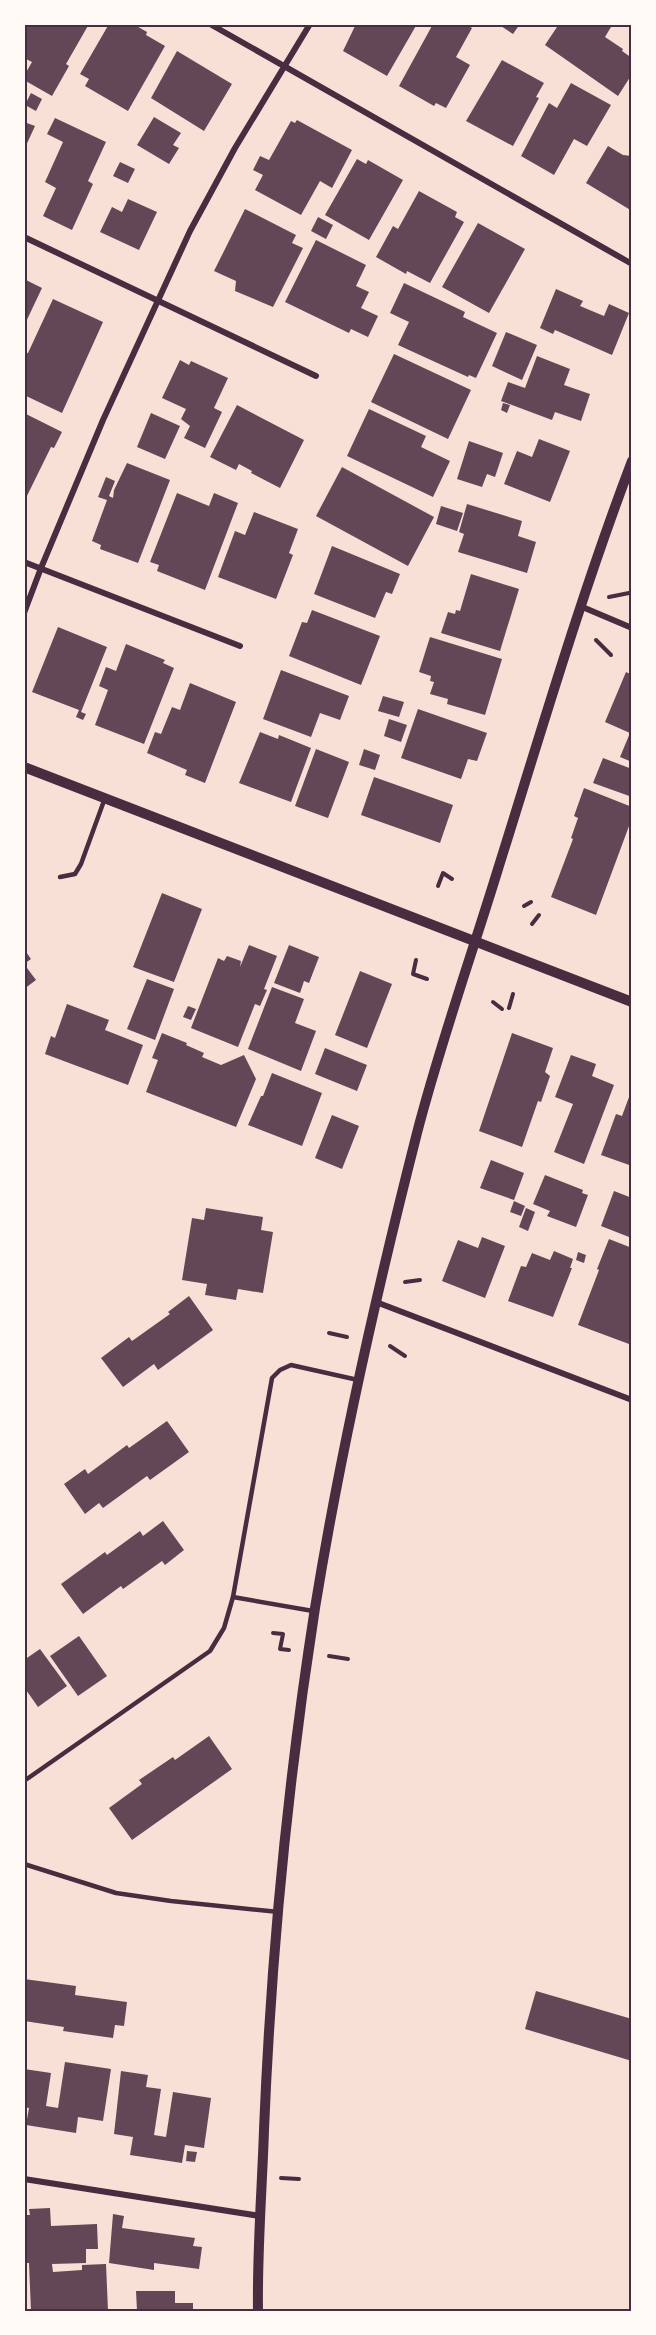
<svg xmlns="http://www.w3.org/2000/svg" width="656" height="2335" font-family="Lato,sans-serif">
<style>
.building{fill:#644757}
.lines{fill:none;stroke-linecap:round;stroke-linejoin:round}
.path{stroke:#4a2c40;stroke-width:4}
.service{stroke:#4a2c40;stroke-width:4.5}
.minor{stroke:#4a2c40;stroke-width:6}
.tertiary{stroke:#4a2c40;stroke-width:10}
.neatline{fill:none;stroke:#4a2c40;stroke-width:2}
</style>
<rect width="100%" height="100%" fill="#f7e1d7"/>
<g class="building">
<path d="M28 24H89L66 64 69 66 52 96 24 80V76L32 62 24 58V31Z"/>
<path d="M109 24H127L131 26 133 24 147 32 146 35 165 46 128 111 85 86 89 79 80 74Z"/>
<path d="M356 24H417L387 76 343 51Z"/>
<path d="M433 24H465L472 28 456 57 470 65 446 108 436 103 434 106 399 86Z"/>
<path d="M498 24H520L513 34Z"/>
<path d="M559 24H607L611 27 605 37 623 49 622 51 632 58V74L618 96 545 45Z"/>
<path d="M177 51 232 84 204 131 151 98Z"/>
<path d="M502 60 544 83 536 97 539 98 513 146 466 121Z"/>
<path d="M571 83 611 105 587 146 574 139 554 175 521 156 549 103 557 108Z"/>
<path d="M31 93 42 99 36 111 25 105Z"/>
<path d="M154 117 181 133 173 145 179 148 169 164 137 145Z"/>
<path d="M55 118 106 142 88 181 93 184 72 230 43 216 56 188 45 182 63 142 47 134Z"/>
<path d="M297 120 352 150 332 188 320 181 301 215 255 190 263 175 253 170 260 156 269 160 291 121 295 123Z"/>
<path d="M24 122 35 126 24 150Z"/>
<path d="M608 146 623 155 632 156V211L586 183Z"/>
<path d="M357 159 366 164 368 160 403 180 369 240 325 215Z"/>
<path d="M120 162 135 169 128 183 113 176Z"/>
<path d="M419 191 457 212 455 217 464 222 430 283 407 271 406 274 376 257 393 226 398 229Z"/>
<path d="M128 199 157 212 139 250 100 232 112 207 122 212Z"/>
<path d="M245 209 296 235 292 243 303 248 273 307 235 291 236 281 214 271Z"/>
<path d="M318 217 333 225 326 239 311 231Z"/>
<path d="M478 223 525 249 489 313 442 287Z"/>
<path d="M316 240 366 265 356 286 369 292 361 308 378 316 368 337 351 329 349 333 285 302Z"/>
<path d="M24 279 42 288 24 326Z"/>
<path d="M404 283 465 312 463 317 497 333 476 378 469 375 468 377 398 345 409 322 390 313Z"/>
<path d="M556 289 583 301 580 306 604 316 609 304 629 313 612 355 555 330 553 334 540 328Z"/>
<path d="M53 299 103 322 62 413 24 395V353H28Z"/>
<path d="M506 332 537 345 522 380 492 366Z"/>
<path d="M394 354 471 390 448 439 371 402Z"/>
<path d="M537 356 570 369 564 385 590 394 581 421 555 412 552 420 501 401 508 382 525 388Z"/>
<path d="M180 360 189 365 191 361 228 378 214 408 222 412 205 448 184 438 190 426 181 419 186 409 162 398Z"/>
<path d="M503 403 510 405 507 413 501 410Z"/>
<path d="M237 405 304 440 280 488 251 473 252 471 239 464 236 470 210 457Z"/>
<path d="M369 409 426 436 421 447 450 461 433 497 347 456Z"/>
<path d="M24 413 62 432 54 448 51 447 24 502Z"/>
<path d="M151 413 180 426 165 459 137 447Z"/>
<path d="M539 439 570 451 550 502 504 484 517 451 532 457Z"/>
<path d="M469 441 503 453 495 477 487 474 482 487 457 479Z"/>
<path d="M127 463 170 480 138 563 100 549 101 545 92 541 107 500 98 497 106 477 115 481 109 496 113 498 114 490Z"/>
<path d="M342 467 434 517 408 566 316 516Z"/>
<path d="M177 493 209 506 214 493 238 503 205 590 157 571 159 565 150 562Z"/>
<path d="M467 504 522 521 518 536 536 542 527 573 458 552 464 534 459 532Z"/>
<path d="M441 506 463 513 457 531 436 524Z"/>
<path d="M254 512 298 529 289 553 293 555 276 599 218 577 235 531 245 535Z"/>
<path d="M332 546 400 574 392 594 386 592 375 618 314 594Z"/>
<path d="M471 574 519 589 500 651 441 633 448 612 455 614 456 610 460 611Z"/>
<path d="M312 610 380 636 361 685 289 656 302 622 307 623Z"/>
<path d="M58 627 107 647 81 712 86 714 83 720 76 717 79 710 32 692Z"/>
<path d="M430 637 502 659 485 715 447 704 448 699 430 694 434 682 430 681 431 676 419 672Z"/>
<path d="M126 644 165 660 163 663 174 668 144 744 95 725 108 690 99 686 106 667 116 671Z"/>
<path d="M281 670 349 696 340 720 320 713 311 737 263 719Z"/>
<path d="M626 672 632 675V762L620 757 630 733 605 722Z"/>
<path d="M190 683 236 702 205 783 185 775 187 770 147 753 155 732 161 734 172 707 180 710Z"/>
<path d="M383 696 404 702 399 717 378 711Z"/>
<path d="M418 709 487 733 477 761 468 759 461 779 401 758Z"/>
<path d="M389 719 407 725 401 742 384 736Z"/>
<path d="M260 732 278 739 279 735 311 748 291 802 239 783Z"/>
<path d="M316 749 349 762 328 818 295 806Z"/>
<path d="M364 749 380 755 375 770 359 765Z"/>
<path d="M603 758 632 769V797L593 783Z"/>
<path d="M374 777 453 805 440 843 361 815Z"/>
<path d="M584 788 632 807V818L596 915 551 897 573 839 571 838 578 818 574 816Z"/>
<path d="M162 893 202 909 174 982 133 967Z"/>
<path d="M249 945 277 956 264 989 267 990 260 1006 255 1004 238 1047 191 1028 218 958 224 961 227 956 241 961 240 967Z"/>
<path d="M289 945 319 957 309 983 304 981 300 993 274 983Z"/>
<path d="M24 949 31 959 24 964 36 980 24 989Z"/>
<path d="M360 971 392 984 367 1048 335 1035Z"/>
<path d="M147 979 174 989 155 1040 127 1029Z"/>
<path d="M272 987 304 999 295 1023 316 1031 301 1071 248 1049Z"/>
<path d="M67 1004 109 1020 105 1030 143 1045 128 1085 45 1054 51 1036 55 1038Z"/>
<path d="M188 1006 196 1009 191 1020 183 1017Z"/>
<path d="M162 1033 187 1043 186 1045 204 1053 202 1057 221 1065 244 1055 256 1079 236 1127 146 1092 158 1060 152 1058Z"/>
<path d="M512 1033 553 1048 545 1072 550 1076 541 1102 538 1101 522 1147 479 1131Z"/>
<path d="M325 1048 367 1065 357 1091 315 1074Z"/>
<path d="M571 1055 596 1064 592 1076 614 1085 584 1164 554 1152 573 1104 555 1097Z"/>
<path d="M272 1073 322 1093 302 1146 248 1125 261 1096H263Z"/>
<path d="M632 1089V1166L601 1155 616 1114 622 1116Z"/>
<path d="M332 1115 359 1126 342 1169 315 1158Z"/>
<path d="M491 1160 524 1173 514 1200 480 1188Z"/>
<path d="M545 1175 583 1190 582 1193 588 1195 576 1227 547 1216 550 1211 533 1204Z"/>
<path d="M614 1191 632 1198V1228L629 1237 601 1226Z"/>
<path d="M514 1201 525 1206 521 1216 510 1212Z"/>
<path d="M206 1208 263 1217 261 1230 273 1232 263 1293 238 1289 236 1300 205 1295 207 1284 182 1280 192 1218 204 1220Z"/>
<path d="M526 1208 535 1212 528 1231 519 1227Z"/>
<path d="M482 1237 505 1246 485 1298 442 1281 458 1240 478 1248Z"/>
<path d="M609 1239 632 1248V1336L629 1344 578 1325 599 1270 597 1269Z"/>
<path d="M554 1251 573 1259 570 1268H572L553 1317 508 1301 521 1266 526 1267 532 1253 550 1260Z"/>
<path d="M578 1252 586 1255 584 1263 576 1260Z"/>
<path d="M189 1296 213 1330 158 1370 154 1364 123 1387 101 1358 129 1337 132 1341 170 1314 168 1312Z"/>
<path d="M167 1421 189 1452 150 1480 147 1476 103 1508 99 1503 85 1514 64 1484 85 1469 88 1474 127 1445 129 1448Z"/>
<path d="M163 1521 184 1550 165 1565 162 1561 123 1589 121 1586 83 1614 61 1584 105 1552 107 1555 140 1531 143 1536Z"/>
<path d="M79 1636 107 1676 78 1696 50 1656Z"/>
<path d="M40 1649 67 1686 38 1707 24 1687V1660Z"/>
<path d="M209 1736 232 1769 132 1840 109 1808 142 1784 139 1780 173 1757 175 1760Z"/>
<path d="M24 1979 76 1986 75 1995 127 2002 124 2026 115 2025 113 2038 63 2031 64 2027 24 2021Z"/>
<path d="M536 1991 632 2019V2061L525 2029Z"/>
<path d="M65 2062 111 2069 103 2121 78 2117 76 2133 26 2125 29 2108 24 2107V2069L51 2073 46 2106 58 2108Z"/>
<path d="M121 2071 148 2075 146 2087 161 2089 154 2135 166 2137 173 2092 211 2098 204 2148 185 2145 182 2163 130 2155 133 2137 114 2134Z"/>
<path d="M187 2151 197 2152 195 2162 186 2161Z"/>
<path d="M50 2208 51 2226 97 2224 98 2249H86V2263L52 2264 53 2272 82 2270V2265L106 2264 108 2311H31L29 2263H24V2215H30L29 2209Z"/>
<path d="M113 2214 124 2216 122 2228 195 2238 193 2246 202 2247 199 2269 154 2263V2270L109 2263Z"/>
<path d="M136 2291H175V2303H193V2311H137Z"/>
</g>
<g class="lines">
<g class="path">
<path d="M609 597 629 593"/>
<path d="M596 640 611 655"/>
<path d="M438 886 443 873 452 879"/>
<path d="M524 906 531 902"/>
<path d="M532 924 539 915"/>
<path d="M416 960 413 974 427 979"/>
<path d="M493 1002 502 1009"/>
<path d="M509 1008 513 994"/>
<path d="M405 1282 420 1280"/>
<path d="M329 1333 347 1337"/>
<path d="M390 1346 405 1356"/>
<path d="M273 1633 283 1634 280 1649 289 1650"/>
<path d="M329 1656 348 1659"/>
<path d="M281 2178 299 2179"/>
</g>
<g class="service">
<path d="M60 877 75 874 81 864 105 798"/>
<path d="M233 1597 313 1611"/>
<path d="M24 1781 210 1651 224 1628 233 1597 272 1378 280 1370 291 1365 358 1380"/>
<path d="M24 1864 116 1893 171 1901 279 1912"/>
</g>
<g class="minor">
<path d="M210 24 632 264"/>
<path d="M24 237 316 376"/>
<path d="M24 562 240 646"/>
<path d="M580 606 632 628"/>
<path d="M24 613 41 568 103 420 190 231 235 148 310 24"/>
<path d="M376 1302 632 1400"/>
<path d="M24 2179 260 2216"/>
</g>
<g class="tertiary">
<path d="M24 767 632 1002"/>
<path d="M258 2311C257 2251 262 2190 264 2130 271 1956 288 1780 315 1608 341 1448 377 1290 417 1133 440 1044 471 957 498 869 541 732 581 595 632 461"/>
</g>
</g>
<rect width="656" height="2335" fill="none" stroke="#fffaf5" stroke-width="51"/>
<rect x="26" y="26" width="604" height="2284" class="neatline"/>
</svg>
